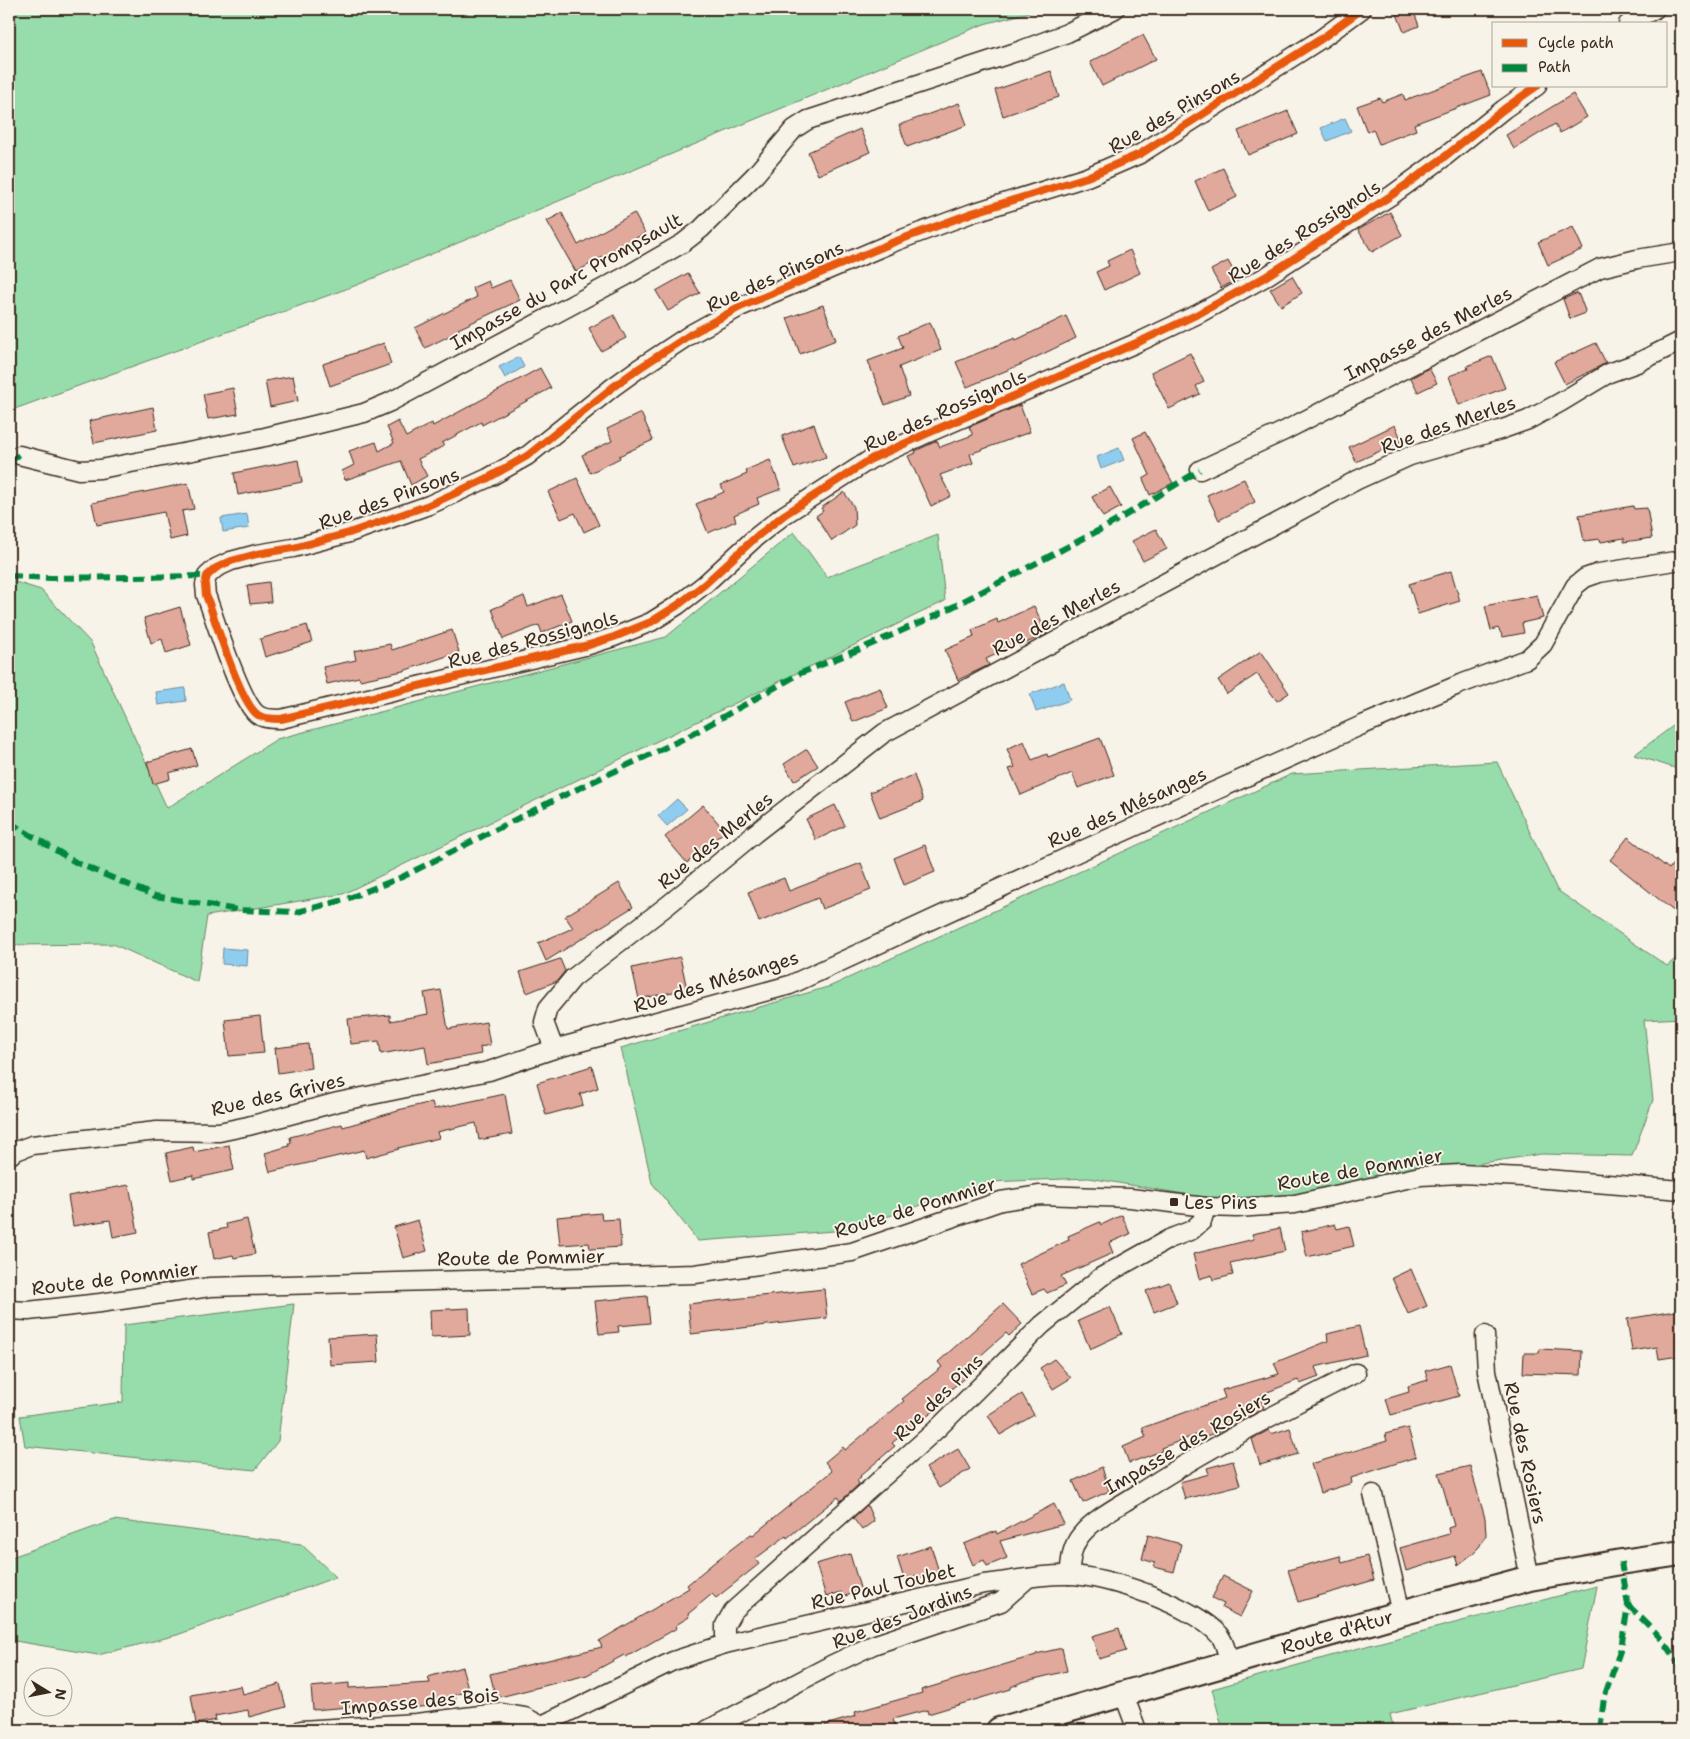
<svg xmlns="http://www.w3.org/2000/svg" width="1690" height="1739" font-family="'Shantell Sans',sans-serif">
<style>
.green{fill:#97ddab;stroke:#698464}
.water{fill:#8fcdf0;stroke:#6d8c9c}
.building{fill:#e1a89c;stroke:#3b2a1e}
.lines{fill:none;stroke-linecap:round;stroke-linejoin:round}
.street-casing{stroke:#3b2a1e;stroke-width:21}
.secondary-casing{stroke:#3b2a1e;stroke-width:28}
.street{stroke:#f7f3e8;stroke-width:18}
.secondary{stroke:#f7f3e8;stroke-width:24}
.quiet{stroke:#00873e;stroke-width:6;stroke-dasharray:12 6;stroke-linecap:butt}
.cycleway-casing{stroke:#f7f3e8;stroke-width:11}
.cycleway{stroke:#e8590c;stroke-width:8}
.poi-dot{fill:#3b2a1e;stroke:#f7f3e8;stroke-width:2}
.labels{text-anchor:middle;stroke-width:4;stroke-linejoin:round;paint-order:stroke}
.street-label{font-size:19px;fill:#3b2a1e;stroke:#f7f3e8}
.poi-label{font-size:19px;fill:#3b2a1e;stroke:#f7f3e8;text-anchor:start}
</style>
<rect width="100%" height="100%" fill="#f7f3e8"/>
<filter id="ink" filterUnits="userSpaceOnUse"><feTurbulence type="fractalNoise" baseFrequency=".02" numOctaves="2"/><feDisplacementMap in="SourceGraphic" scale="10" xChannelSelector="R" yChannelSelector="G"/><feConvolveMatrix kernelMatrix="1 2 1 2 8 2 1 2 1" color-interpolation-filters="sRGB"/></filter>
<g filter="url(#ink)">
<g class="green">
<path d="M9 9H1042L984 24 357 285 9 411Z"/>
<path d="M794 532 827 577 938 535 945 601 343 894 207 916 197 982 113 944 9 945V580L41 590 91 643 167 808 277 739 666 637Z"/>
<path d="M1681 720V770L1634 755Z"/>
<path d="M1497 762 1557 890 1667 966 1681 954V1018L1644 1020 1653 1100 1632 1156 1541 1154 1405 1175 1310 1196 1225 1201 1089 1178 989 1182 848 1230 698 1241 652 1183 621 1048 831 986 1292 774Z"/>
<path d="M294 1304 278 1441 255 1470 25 1446 20 1416 123 1402 124 1325Z"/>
<path d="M114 1520 301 1544 336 1577 177 1635 98 1655 9 1640V1558Z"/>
<path d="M1597 1586 1581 1669 1390 1714 1394 1730H1223L1212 1689 1370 1645Z"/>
</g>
<g class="water">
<path d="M1345 118 1351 131 1327 141 1321 128Z"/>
<path d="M519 357 524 367 505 378 499 367Z"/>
<path d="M1119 448 1124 460 1101 469 1097 457Z"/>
<path d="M247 514 249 528 223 532 221 518Z"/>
<path d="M1064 682 1070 700 1036 712 1030 694Z"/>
<path d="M185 688 186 701 158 705 156 692Z"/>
<path d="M677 799 687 809 667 826 658 816Z"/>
<path d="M223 948 248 950 247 966 222 964Z"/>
</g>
<g class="building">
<path d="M1395 9H1413L1419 26 1404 32Z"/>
<path d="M1143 35 1156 59 1102 86 1090 62Z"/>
<path d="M1051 71 1059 97 1003 116 995 90Z"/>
<path d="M1482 72 1491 95 1414 124 1416 130 1379 144 1373 129 1367 132 1357 106 1380 98 1382 102 1403 94 1405 100Z"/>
<path d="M1573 94 1587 117 1560 133 1555 124 1514 149 1506 135Z"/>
<path d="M959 103 967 125 907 147 899 125Z"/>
<path d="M1288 111 1298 134 1248 155 1238 131Z"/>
<path d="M860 129 870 152 818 175 808 152Z"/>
<path d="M1223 168 1237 197 1208 211 1195 181Z"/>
<path d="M1390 212 1402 235 1372 252 1358 230Z"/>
<path d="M562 213 578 245 634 213 645 233 576 272 547 221Z"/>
<path d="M1573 227 1583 249 1548 265 1538 242Z"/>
<path d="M1130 250 1140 273 1104 290 1096 272 1109 266 1107 261Z"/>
<path d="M1228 261 1238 279 1221 288 1211 270Z"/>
<path d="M688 273 700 293 668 311 656 291Z"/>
<path d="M1292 276 1302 293 1281 306 1270 289Z"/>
<path d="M510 280 520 300 458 329 459 331 425 348 415 328 477 297 472 288 488 281 491 288Z"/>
<path d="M1578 293 1586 313 1570 319 1563 299Z"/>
<path d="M823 305 836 340 800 354 787 318Z"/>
<path d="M614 315 626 338 601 351 589 328Z"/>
<path d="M1066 316 1076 338 1022 364 967 387 956 362 1015 338 1016 340Z"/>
<path d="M930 322 941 350 899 367 909 396 885 405 868 361 903 348 898 336Z"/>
<path d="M384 343 391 364 330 386 323 364Z"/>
<path d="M1596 343 1606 363 1565 384 1554 362Z"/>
<path d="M1190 353 1204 382 1196 386 1200 394 1169 409 1151 372Z"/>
<path d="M1492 356 1505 388 1459 405 1449 376 1468 369 1467 366Z"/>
<path d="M540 368 551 388 482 425 481 422 442 443 444 446 418 459 427 476 411 485 401 461 345 480 342 471 354 465 349 451 376 442 379 451 394 443 387 427 398 421 406 437 432 423 433 426Z"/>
<path d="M1429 368 1437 383 1418 392 1411 378Z"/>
<path d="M293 376 298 401 270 407 265 381Z"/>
<path d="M233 388 238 414 208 419 203 394Z"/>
<path d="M1020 405 1030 432 970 454 973 463 940 475 951 496 931 506 908 456 916 453 915 451 937 441 940 447 973 435 969 427Z"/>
<path d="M153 407 157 430 94 443 89 421Z"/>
<path d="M641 413 653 440 619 456 620 458 590 473 582 455 612 441 607 429Z"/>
<path d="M814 424 826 457 794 468 782 436Z"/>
<path d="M1395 425 1402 441 1356 462 1349 447Z"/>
<path d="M1145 432 1173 483 1150 495 1143 479 1150 475 1133 438Z"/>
<path d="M298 460 302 482 238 495 234 473Z"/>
<path d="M770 460 781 489 757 498 759 504 734 515 736 521 708 533 696 504 724 492 721 485 747 474 746 470Z"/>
<path d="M577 478 599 525 584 532 575 513 561 519 548 492Z"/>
<path d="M1244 479 1255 502 1219 520 1207 495Z"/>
<path d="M188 483 194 509 182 511 187 536 170 540 164 512 97 525 92 503Z"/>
<path d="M1110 487 1121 507 1103 517 1092 497Z"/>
<path d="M844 492 854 507 855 525 832 541 816 516 823 511 821 508Z"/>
<path d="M1633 506 1634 509 1647 508 1652 538 1624 542V538L1601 542 1600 539 1584 541 1579 515Z"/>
<path d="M1156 529 1167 549 1143 561 1132 541Z"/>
<path d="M1451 571 1460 601 1418 614 1409 584Z"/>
<path d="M269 582 271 602 250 604 247 585Z"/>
<path d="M561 594 572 621 542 633 539 625 503 639 492 609 524 596 528 607Z"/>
<path d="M1537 595 1543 618 1522 623 1524 633 1503 637 1498 628 1491 630 1485 606Z"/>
<path d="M1034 606 1047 634 1019 646 1018 644 986 659 989 665 958 680 945 650 974 637 972 630 997 619 998 623Z"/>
<path d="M180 607 191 645 166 653 162 639 151 643 144 618Z"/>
<path d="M307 625 312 642 265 657 260 639Z"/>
<path d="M452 630 459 652 403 671 360 680 359 677 327 684 323 667 356 660 354 651 390 644 392 650Z"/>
<path d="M1261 651 1289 693 1277 701 1257 674 1227 694 1218 680Z"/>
<path d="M880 688 888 708 853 722 845 702Z"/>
<path d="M1100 738 1114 775 1078 788 1072 773 1021 795 1009 769 1015 767 1007 749 1024 741 1032 760 1047 754 1048 757Z"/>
<path d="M192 749 197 765 169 773 170 779 153 784 147 762Z"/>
<path d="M807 749 818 766 794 781 784 764Z"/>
<path d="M914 775 923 801 880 818 870 792Z"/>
<path d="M703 805 725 831 687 863 665 837Z"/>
<path d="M835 805 845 826 816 840 806 819Z"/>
<path d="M1628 837 1669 869 1681 853V917L1610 860Z"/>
<path d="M925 845 935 872 904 885 894 858Z"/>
<path d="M861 863 871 890 822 909 818 898 759 922 748 892 784 878 789 891Z"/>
<path d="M619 883 633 907 546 961 538 943 573 928 565 916Z"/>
<path d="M680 957 687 989 639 999 632 968Z"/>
<path d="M560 959 565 971 557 981 527 993 520 972Z"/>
<path d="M441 990 448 1029 486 1022 490 1045 480 1047 481 1054 428 1064 425 1046 381 1054 379 1041 351 1044 348 1019 390 1015V1021L428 1014 424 993Z"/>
<path d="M260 1016 264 1053 229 1056 225 1020Z"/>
<path d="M308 1044 311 1068 278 1073 275 1048Z"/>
<path d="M592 1066 598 1088 580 1094 583 1105 546 1115 537 1083Z"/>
<path d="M505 1094 512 1134 479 1140 476 1123 437 1132 439 1138 398 1148 399 1149 366 1158 364 1150 270 1172 265 1153 289 1146 288 1143H291L290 1137 342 1124 343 1127 398 1111V1110L432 1102 434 1109Z"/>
<path d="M229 1145 234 1170 193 1179V1175L172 1180 166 1153 193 1147 194 1152Z"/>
<path d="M129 1185 138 1232 113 1237 110 1220 73 1226 68 1196Z"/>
<path d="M601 1213 602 1220 619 1219 621 1247 590 1249 589 1243 560 1245 557 1217Z"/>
<path d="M1122 1215 1130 1234 1109 1243 1113 1253 1061 1276 1066 1285 1047 1293 1044 1289 1032 1294 1018 1264 1069 1240 1068 1236 1100 1222 1101 1225Z"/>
<path d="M247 1219 255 1254 234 1258 233 1255 214 1259 209 1232 227 1228 226 1224Z"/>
<path d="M418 1220 427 1251 403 1258 394 1227Z"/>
<path d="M1335 1224 1337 1229 1349 1226 1354 1246 1307 1257 1301 1232Z"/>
<path d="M1280 1228 1285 1251 1230 1263 1233 1275 1213 1280 1212 1275 1199 1279 1193 1254 1254 1239 1252 1234Z"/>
<path d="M1411 1269 1427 1306 1408 1314 1392 1278Z"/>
<path d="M1169 1282 1177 1303 1154 1312 1146 1291Z"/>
<path d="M824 1289 827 1318 691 1334 688 1304Z"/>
<path d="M647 1296 650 1323 618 1326 619 1332 599 1334 595 1301Z"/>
<path d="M1003 1304 1022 1324 1009 1336 1006 1333 979 1357 970 1366 974 1370 932 1405 935 1410 920 1422 919 1421 892 1443 895 1446 860 1476 861 1477 857 1480 859 1484 841 1501 838 1497 787 1538 786 1536 755 1559 759 1564 716 1598 712 1594 688 1614 689 1617 676 1625 677 1628 626 1657 624 1655 587 1675 496 1698 490 1674 602 1647 599 1641 689 1588 687 1585 717 1560 751 1534 753 1535 832 1471 825 1462 843 1447 845 1450 904 1401 902 1399 942 1367 938 1362Z"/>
<path d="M1110 1307 1122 1334 1090 1349 1078 1321Z"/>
<path d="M469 1308 470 1335 431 1337 430 1310Z"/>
<path d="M1681 1310V1338L1676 1339 1679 1356 1659 1359 1657 1347 1632 1351 1627 1319Z"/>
<path d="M1359 1326 1366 1355 1315 1367 1319 1377 1300 1384 1298 1380 1260 1395 1264 1408 1228 1428 1198 1439 1196 1435 1161 1448 1162 1451 1129 1463 1123 1447 1146 1437 1142 1428 1225 1398 1222 1390 1279 1374 1274 1363 1328 1341 1327 1334Z"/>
<path d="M377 1334 379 1362 330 1365 328 1337Z"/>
<path d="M1540 1349 1582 1351 1581 1375 1523 1373 1524 1353H1539Z"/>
<path d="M1054 1359 1071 1378 1053 1389 1040 1368Z"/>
<path d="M1450 1364 1459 1396 1391 1415 1386 1399 1409 1392 1408 1386 1428 1380 1425 1371Z"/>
<path d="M1022 1394 1034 1415 1000 1435 988 1415Z"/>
<path d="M1290 1428 1298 1454 1260 1465 1252 1439 1269 1430 1271 1434Z"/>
<path d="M1408 1428 1416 1457 1351 1478 1352 1483 1320 1493 1311 1464 1387 1441 1385 1434Z"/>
<path d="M958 1449 970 1469 939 1488 926 1468Z"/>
<path d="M1233 1461 1240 1485 1185 1499 1180 1482 1209 1474 1207 1468Z"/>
<path d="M1470 1466 1485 1518 1486 1535 1479 1547 1471 1555 1458 1565 1455 1556 1406 1571 1400 1548 1449 1534 1448 1528 1454 1526 1439 1473Z"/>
<path d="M1102 1467 1109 1491 1083 1503 1073 1481Z"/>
<path d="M1054 1504 1064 1524 1000 1541 1007 1558 987 1566 984 1560 973 1565 964 1544 996 1531 997 1534Z"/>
<path d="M867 1505 874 1521 862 1530 853 1518Z"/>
<path d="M1148 1535 1181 1544 1174 1572 1154 1567 1155 1563 1142 1559Z"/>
<path d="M931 1546 939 1572 919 1579 918 1575 904 1579 897 1557Z"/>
<path d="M850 1554 861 1591 842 1597 841 1592 826 1597 816 1564Z"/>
<path d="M1340 1556 1342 1563 1367 1556 1374 1580 1298 1602 1288 1570Z"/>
<path d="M1223 1576 1253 1591 1240 1617 1222 1608 1224 1604 1212 1598Z"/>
<path d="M1119 1628 1126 1651 1099 1659 1092 1636Z"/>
<path d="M1062 1648 1067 1671 1022 1682 1011 1687V1689L928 1714 927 1710 893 1719 895 1726 880 1730H826L825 1725 856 1716 855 1712 922 1693 921 1690 1036 1655V1654Z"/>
<path d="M462 1667 469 1691 454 1695 456 1699 434 1706 374 1710V1705L313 1710 311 1687 349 1683V1688L430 1683 428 1677Z"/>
<path d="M280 1684 286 1707 249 1717 248 1710 215 1716 216 1720 196 1724 191 1695 241 1686 243 1694Z"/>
</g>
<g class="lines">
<g class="street-casing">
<g id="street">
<path d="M1362 9 1321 39 1140 154 1087 177 972 213 894 242 740 307 691 334 638 369 613 387 527 456 488 478 429 505 349 533 293 548 257 554 231 561 216 568 207 576 205 585 206 595C215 619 240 703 258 715 264 719 274 719 281 719L589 645 614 637 651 622 678 605 705 584 756 537 784 515 871 459 928 433 1141 341 1198 314 1265 277 1392 195 1443 158 1504 109 1537 86"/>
<path d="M1628 24 1655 9"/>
<path d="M19 455 79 470 100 469 265 437 364 413 390 402 626 276 683 243 701 229 755 175 794 129 808 120 1016 52 1067 33 1115 9"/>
<path d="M1200 470 1284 431 1600 268 1637 259 1681 252"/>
<path d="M554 1049 544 1022 548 1008 573 978 668 905 754 834 884 733 1357 480 1410 456 1500 430 1528 420 1561 402 1609 373 1637 363 1681 341"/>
<path d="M9 1156 16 1151 32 1145 157 1131 219 1132 248 1126 338 1102 489 1071 554 1049 790 985 1085 849 1360 726 1458 685 1527 659 1543 644 1575 586 1585 578 1599 573 1681 560"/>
<path d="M9 1310 28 1311 100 1303 210 1287 695 1274 852 1252 1001 1201 1040 1195 1130 1198 1206 1207 1237 1208 1295 1204 1420 1176 1461 1174 1522 1177 1681 1190"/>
<path d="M1485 1335 1487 1371 1530 1578"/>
<path d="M1373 1494 1401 1613"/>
<path d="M1069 1575C1071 1560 1071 1547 1081 1535 1095 1518 1117 1507 1136 1495 1206 1449 1281 1411 1356 1373"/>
<path d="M725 1644V1625L733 1611 937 1429 1042 1325 1101 1277 1169 1239 1192 1230 1202 1221 1206 1207"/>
<path d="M1124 1695 1137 1730"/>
<path d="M301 1730 416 1723 481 1715 502 1713 525 1717 540 1725"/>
<path d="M532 1730 673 1661 725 1644 984 1584C1011 1581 1040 1574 1068 1575 1106 1575 1194 1606 1219 1635 1225 1641 1227 1655 1230 1663"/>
<path d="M707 1730 831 1665 873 1645 1001 1602 1028 1578"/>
</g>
</g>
<g class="secondary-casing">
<g id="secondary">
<path id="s1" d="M999 1730 1401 1613 1530 1578 1621 1562 1681 1553"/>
</g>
</g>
<use href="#street" class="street"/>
<use href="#secondary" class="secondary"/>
<g class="quiet">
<path d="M9 462 19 455"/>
<path d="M9 576 51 578 207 576"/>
<path d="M9 822 77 863 155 896 238 910 297 912 344 900 402 877 550 802 687 737 801 673 865 647 937 615 1111 524 1200 470"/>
<path d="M1628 1605C1647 1624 1670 1644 1681 1669"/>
<path d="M1600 1730 1604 1698 1621 1648 1628 1605 1621 1562"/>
</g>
<g class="cycleway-casing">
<path id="cycleway" d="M1362 9 1321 39 1140 154 1087 177 972 213 894 242 740 307 691 334 638 369 613 387 527 456 488 478 429 505 349 533 293 548 257 554 231 561 216 568 207 576 205 585 206 595C215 619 240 703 258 715 264 719 274 719 281 719L589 645 614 637 651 622 678 605 705 584 756 537 784 515 871 459 928 433 1141 341 1198 314 1265 277 1392 195 1443 158 1504 109 1537 86"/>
</g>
<use href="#cycleway" class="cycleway"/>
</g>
</g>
<rect class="poi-dot" x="1169" y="1197" width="10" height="10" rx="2.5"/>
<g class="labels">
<g class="street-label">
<text transform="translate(1174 111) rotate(-30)" y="7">Rue des Pinsons</text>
<text transform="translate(1304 231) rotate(-32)" y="7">Rue des Rossignols</text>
<text transform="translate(775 276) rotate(-24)" y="7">Rue des Pinsons</text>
<text transform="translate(566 281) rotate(-29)" y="7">Impasse du Parc Prompsault</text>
<text transform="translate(1428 333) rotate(-27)" y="7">Impasse des Merles</text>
<text transform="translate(945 410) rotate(-24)" y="7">Rue des Rossignols</text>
<text transform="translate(1448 424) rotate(-19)" y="7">Rue des Merles</text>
<text transform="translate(389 498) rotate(-20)" y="7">Rue des Pinsons</text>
<text transform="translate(1056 617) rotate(-28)" y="7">Rue des Merles</text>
<text transform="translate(533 639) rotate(-15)" y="7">Rue des Rossignols</text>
<text transform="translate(1127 807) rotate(-24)" y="7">Rue des Mésanges</text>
<text transform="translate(715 840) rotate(-39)" y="7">Rue des Merles</text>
<text transform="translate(716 981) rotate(-17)" y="7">Rue des Mésanges</text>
<text transform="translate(278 1094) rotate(-13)" y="7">Rue des Grives</text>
<text transform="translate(1360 1169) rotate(-10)" y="7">Route de Pommier</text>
<text transform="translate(915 1207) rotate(-17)" y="7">Route de Pommier</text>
<text transform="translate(521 1257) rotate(-1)" y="7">Route de Pommier</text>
<text transform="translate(115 1278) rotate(-7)" y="7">Route de Pommier</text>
<text transform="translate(938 1397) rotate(-44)" y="7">Rue des Pins</text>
<text transform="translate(1187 1442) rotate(-30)" y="7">Impasse des Rosiers</text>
<text transform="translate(1526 1453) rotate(78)" y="7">Rue des Rosiers</text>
<text transform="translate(883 1586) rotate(-13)" y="7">Rue Paul Toubet</text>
<text transform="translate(902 1616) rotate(-21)" y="7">Rue des Jardins</text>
<text dy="7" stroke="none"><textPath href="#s1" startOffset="352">Route d'Atur</textPath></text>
<text transform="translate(420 1701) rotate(-5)" y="7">Impasse des Bois</text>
</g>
<g class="poi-label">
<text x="1184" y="1209">Les Pins</text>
</g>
</g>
<rect width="1690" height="1739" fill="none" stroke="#f7f3e8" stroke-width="30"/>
<rect x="15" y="15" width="1660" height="1709" fill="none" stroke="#3b2a1e" stroke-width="2" filter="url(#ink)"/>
<rect x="1492" y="22" width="175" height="65" fill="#f7f3e8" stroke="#aca397"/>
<rect x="1502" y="39" width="25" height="8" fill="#e8590c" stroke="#aca397"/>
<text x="1538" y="48" font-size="15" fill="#3b2a1e">Cycle path</text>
<rect x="1502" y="64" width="25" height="8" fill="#00873e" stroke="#aca397"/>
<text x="1538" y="72" font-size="15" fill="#3b2a1e">Path</text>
<g transform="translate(48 1692) rotate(100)"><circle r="24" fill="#f7f3e8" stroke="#aca397"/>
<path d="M0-4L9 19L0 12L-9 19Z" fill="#3b2a1e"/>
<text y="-8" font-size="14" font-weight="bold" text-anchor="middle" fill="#3b2a1e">N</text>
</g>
</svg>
